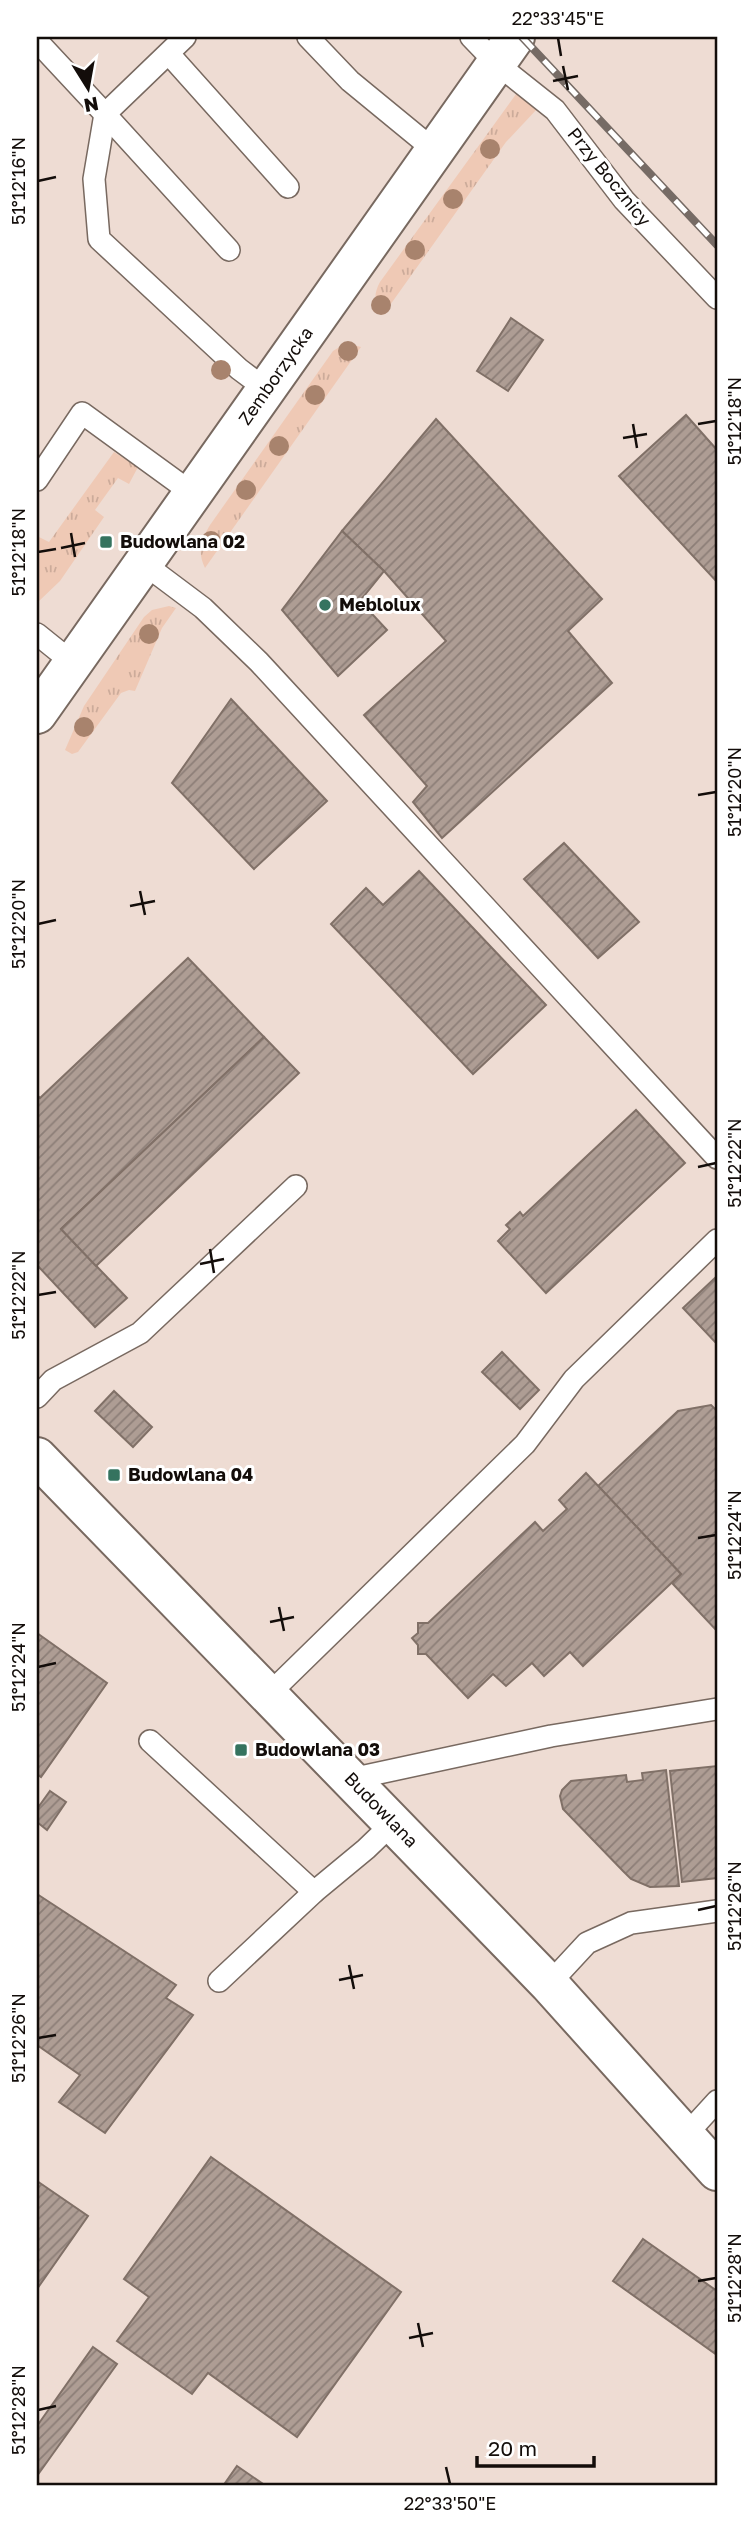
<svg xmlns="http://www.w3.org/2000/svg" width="754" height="2523" font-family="'Golos Text',sans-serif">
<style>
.grass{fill:url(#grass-tufts)}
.building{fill:url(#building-hatch);stroke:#807067;stroke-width:2}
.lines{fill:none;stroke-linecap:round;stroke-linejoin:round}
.service-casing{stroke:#786960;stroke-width:24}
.minor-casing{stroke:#786960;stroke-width:42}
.tertiary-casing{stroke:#786960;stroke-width:42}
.service{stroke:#fff;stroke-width:21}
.minor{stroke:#fff;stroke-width:38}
.tertiary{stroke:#fff;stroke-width:38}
.rail-casing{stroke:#766b65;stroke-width:8}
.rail{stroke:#fff;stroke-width:5;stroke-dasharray:16;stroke-linecap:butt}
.tree{fill:#a8836d}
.ticks{fill:none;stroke:#130d0a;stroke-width:2.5}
.poi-dot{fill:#35735f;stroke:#fff;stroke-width:2.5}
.labels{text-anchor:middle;stroke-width:6;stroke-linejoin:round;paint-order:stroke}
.street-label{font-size:18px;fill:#130d0a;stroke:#fff}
.poi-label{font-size:18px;font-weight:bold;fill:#130d0a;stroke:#fff;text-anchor:start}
.neatline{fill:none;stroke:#130d0a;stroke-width:2.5}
.ticks-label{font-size:18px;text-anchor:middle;fill:#130d0a}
</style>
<defs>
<pattern id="grass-tufts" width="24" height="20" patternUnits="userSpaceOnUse" patternTransform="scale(1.75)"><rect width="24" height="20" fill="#efc9b5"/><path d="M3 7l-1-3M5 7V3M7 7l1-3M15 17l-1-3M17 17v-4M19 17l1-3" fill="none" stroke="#ccab9a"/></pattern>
<pattern id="building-hatch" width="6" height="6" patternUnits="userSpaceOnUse" patternTransform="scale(1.75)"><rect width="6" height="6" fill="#ae9d94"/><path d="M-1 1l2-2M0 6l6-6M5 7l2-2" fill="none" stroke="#8c7e77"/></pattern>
</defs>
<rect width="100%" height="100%" fill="#eedcd3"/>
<g class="grass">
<path d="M519 90 538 108 506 142 383 315C374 303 373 295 380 282Z"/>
<path d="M346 343 361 347 205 568C197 552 201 540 210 525L333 351Z"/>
<path d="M114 452 138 467 129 484 118 478 95 510 104 517 60 581 37 603V536L49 542Z"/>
<path d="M169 606 176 608 162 628 135 691 129 690 121 693 78 752 72 754 65 750 84 706 144 617 152 610Z"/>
</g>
<g class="building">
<path d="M511 318 543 340 508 391 477 371Z"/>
<path d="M686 415 717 450V582L619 476Z"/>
<path d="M436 419 602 599 568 631 612 683 442 838 413 802 427 786 364 715 446 641 384 571 342 531Z"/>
<path d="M342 531 384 571 360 601 387 630 338 676 282 610Z"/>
<path d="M231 699 327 801 254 869 172 783Z"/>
<path d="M564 843 639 922 598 958 524 879Z"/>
<path d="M419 871 546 1005 473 1074 331 924 366 888 383 905Z"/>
<path d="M188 958 264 1037 61 1229 127 1298 95 1327 37 1265V1095L40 1098Z"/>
<path d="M264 1037 299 1073 96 1266 61 1229Z"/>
<path d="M636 1110 685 1163 546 1293 498 1241 510 1229 506 1225 520 1212 523 1216Z"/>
<path d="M717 1276V1344L683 1308Z"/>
<path d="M502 1352 539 1390 520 1409 482 1372Z"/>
<path d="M114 1391 152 1427 133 1447 95 1411Z"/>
<path d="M711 1405 717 1411V1631L672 1583 681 1574 598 1486 678 1411Z"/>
<path d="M586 1473 681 1574 583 1666 570 1652 544 1676 532 1663 506 1686 493 1674 468 1698 426 1654H418V1645L412 1638 418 1633V1623H428L535 1522 543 1531 567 1509 559 1500Z"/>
<path d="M37 1633 107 1683 41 1777 37 1774Z"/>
<path d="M717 1766V1878L682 1882 670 1771Z"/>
<path d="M666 1770 679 1886 650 1887 631 1879 623 1871 563 1809 560 1796 562 1790 571 1781 626 1775 627 1782 643 1780 642 1773Z"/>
<path d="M50 1791 66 1802 47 1830 37 1822V1809Z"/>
<path d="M37 1894 176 1985 166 1998 193 2015 105 2133 59 2102 80 2075 37 2045Z"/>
<path d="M211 2157 401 2292 297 2437 208 2373 192 2394 117 2341 149 2297 124 2279Z"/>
<path d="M37 2181 88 2216 37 2289Z"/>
<path d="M643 2239 717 2291V2355L613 2281Z"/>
<path d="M93 2347 117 2364 37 2476V2426Z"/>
<path d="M237 2466 266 2486H223Z"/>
</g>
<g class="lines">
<g class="service-casing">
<g id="service">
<path d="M308 37 350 81 434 150"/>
<path d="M471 37 496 63 555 110 624 200 717 298"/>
<path d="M37 41 105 114 185 37"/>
<path d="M169 54 288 187"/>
<path d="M105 114 94 179 99 239 239 369 267 390"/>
<path d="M105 114 229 250"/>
<path d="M37 480 82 413 192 493"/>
<path d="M143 563 203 608 259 662 717 1158"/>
<path d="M37 634 73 663"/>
<path d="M37 1397 53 1380 140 1333 296 1186"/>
<path d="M269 1694 525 1444 574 1379 717 1240"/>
<path d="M150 1741 314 1892"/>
<path d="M351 1779 551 1736 717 1709"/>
<path d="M219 1981 314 1892 366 1849 393 1823"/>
<path d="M549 1984 587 1943 631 1923 717 1911"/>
<path d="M685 2136 717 2101"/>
</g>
</g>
<g class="minor-casing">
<path id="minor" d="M37 1457 549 1984 717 2171"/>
</g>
<g class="tertiary-casing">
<path id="tertiary" d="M37 714 515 37"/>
</g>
<use href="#service" class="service"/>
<use href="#minor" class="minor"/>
<use href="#tertiary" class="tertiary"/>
<g class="rail-casing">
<path id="rail" d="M522 37 717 245"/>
</g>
<use href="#rail" class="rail"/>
</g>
<g class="tree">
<circle cx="490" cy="149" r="10"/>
<circle cx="453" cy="199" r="10"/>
<circle cx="415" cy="250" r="10"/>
<circle cx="381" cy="305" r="10"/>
<circle cx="348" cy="351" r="10"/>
<circle cx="221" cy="370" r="10"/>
<circle cx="315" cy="395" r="10"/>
<circle cx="279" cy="446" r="10"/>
<circle cx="246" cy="490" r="10"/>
<circle cx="211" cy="541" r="10"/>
<circle cx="149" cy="634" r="10"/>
<circle cx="84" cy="727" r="10"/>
</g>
<path class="ticks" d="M558 38 561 56M563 66 568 90M553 81 578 76M38 181 56 177M633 424 637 448M698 424 716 421M623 438 647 434M71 533 75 557M61 548 85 543M38 552 56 549M698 795 716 792M140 891 145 915M130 906 155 901M38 924 56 920M698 1167 716 1163M210 1249 214 1273M200 1264 224 1259M38 1295 56 1292M698 1538 716 1535M279 1607 284 1631M270 1622 294 1617M38 1667 56 1663M698 1910 716 1906M349 1965 354 1989M339 1980 363 1975M38 2038 56 2035M698 2281 716 2278M418 2323 423 2347M409 2338 433 2333M38 2410 56 2406M446 2467 450 2484"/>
<g class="poi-dot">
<rect x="99" y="535" width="14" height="14" rx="3.5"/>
<circle cx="325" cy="605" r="7"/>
<rect x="107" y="1468" width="14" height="14" rx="3.5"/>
<rect x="234" y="1743" width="14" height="14" rx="3.5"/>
</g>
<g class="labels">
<g class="street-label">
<text transform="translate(609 177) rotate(51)" y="6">Przy Bocznicy</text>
<text transform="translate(276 376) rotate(-55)" y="6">Zemborzycka</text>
<text transform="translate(381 1810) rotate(46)" y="6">Budowlana</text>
</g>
<g class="poi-label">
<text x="120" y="548">Budowlana 02</text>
<text x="339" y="611">Meblolux</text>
<text x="128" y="1481">Budowlana 04</text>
<text x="255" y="1756">Budowlana 03</text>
</g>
</g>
<rect width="754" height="2523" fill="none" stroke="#ffffff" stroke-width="77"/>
<g transform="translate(88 88) rotate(169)" stroke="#ffffff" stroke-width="5" paint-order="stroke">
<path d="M0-5L12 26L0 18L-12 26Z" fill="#130d0a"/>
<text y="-10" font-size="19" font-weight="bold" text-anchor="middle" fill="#130d0a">N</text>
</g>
<path d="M477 2456v10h117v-10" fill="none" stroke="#130d0a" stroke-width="3.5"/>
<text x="488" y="2456" font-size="21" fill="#130d0a" stroke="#ffffff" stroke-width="5" paint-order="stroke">20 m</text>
<rect x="38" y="38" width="678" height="2446" class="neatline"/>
<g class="ticks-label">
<text x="558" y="25">22°33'45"E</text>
<text transform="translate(19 181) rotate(-90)" y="6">51°12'16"N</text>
<text transform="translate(735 421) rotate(-90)" y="6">51°12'18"N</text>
<text transform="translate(19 552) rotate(-90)" y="6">51°12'18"N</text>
<text transform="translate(735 792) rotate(-90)" y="6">51°12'20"N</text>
<text transform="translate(19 924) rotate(-90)" y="6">51°12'20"N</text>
<text transform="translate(735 1163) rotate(-90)" y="6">51°12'22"N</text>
<text transform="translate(19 1295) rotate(-90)" y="6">51°12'22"N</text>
<text transform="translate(735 1535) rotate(-90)" y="6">51°12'24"N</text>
<text transform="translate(19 1667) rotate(-90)" y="6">51°12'24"N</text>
<text transform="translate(735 1906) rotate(-90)" y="6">51°12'26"N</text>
<text transform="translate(19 2038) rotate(-90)" y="6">51°12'26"N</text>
<text transform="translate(735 2278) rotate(-90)" y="6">51°12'28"N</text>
<text transform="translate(19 2410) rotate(-90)" y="6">51°12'28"N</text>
<text x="450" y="2510">22°33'50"E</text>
</g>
</svg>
